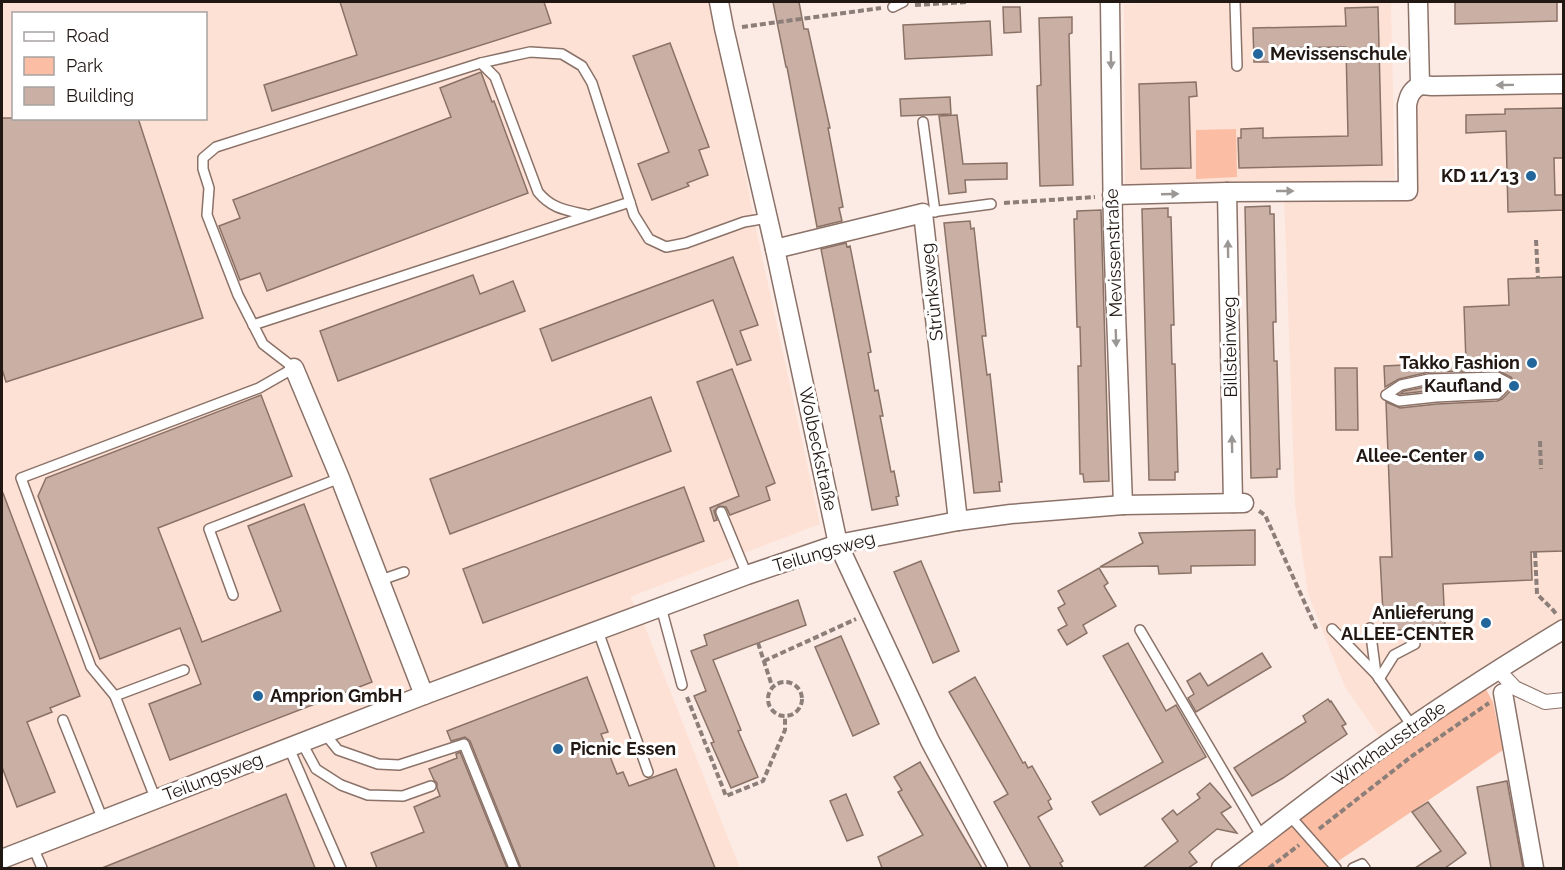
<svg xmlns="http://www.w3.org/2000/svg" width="1565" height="870" font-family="Raleway,sans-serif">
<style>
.built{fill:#fee1d5;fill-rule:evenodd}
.green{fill:#fbbea4}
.building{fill:#caafa4;stroke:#8a7267;stroke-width:1.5}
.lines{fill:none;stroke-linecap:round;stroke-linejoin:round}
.service-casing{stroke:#8b7268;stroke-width:12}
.pedestrian-casing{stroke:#8b7268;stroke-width:16}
.minor-casing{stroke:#8b7268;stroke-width:21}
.path{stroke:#8c7e79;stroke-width:4;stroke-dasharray:6 3;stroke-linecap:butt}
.service{stroke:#fff;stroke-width:9}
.pedestrian{stroke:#fff;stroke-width:14}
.minor{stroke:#fff;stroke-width:18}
.oneway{fill:#9b9795}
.poi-dot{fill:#22669b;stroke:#fff;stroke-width:2}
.labels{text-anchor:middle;stroke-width:6;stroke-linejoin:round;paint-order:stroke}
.poi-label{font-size:18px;font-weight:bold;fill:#211713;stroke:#fff;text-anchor:end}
.street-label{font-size:18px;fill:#211713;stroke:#fff}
</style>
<rect width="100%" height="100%" fill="#fcebe4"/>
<g class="built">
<path d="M2 2H711L757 233 820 524 630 597 639 612 740 868H2ZM14 14H206V118H14Z"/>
<path d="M1216 2H1391L1395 179 1125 187 1124 4Z"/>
<path d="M1563 87V627L1384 743 1345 687 1308 594 1295 505 1284 195 1410 192 1415 91Z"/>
</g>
<g class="green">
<path d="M1236 129 1237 177 1196 179V130Z"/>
<path d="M1482 682 1493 702 1503 750 1328 868H1225Z"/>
</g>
<g class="building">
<path d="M340 2H544L551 23 272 111 264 85 357 55Z"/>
<path d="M773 2H799L804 29H808L830 128H828L843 207 839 208 842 221 817 227 787 67H786Z"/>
<path d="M1455 2H1557V21L1455 24Z"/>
<path d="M1003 7H1020L1021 32 1004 33Z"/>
<path d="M1378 7 1382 165 1239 168 1238 138H1241V129L1263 128V138L1348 136 1346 47 1270 48 1271 62H1254L1253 28 1346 26 1345 8Z"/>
<path d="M1072 17V33L1069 34 1073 185 1040 186 1037 86 1041 85 1039 18Z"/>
<path d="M990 21 992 55 905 59 903 25Z"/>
<path d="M670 43 709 147 699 150 708 175 687 183 689 186 652 200 638 164 669 152 633 56Z"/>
<path d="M481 72 492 102 494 101 528 193 267 291 260 273 240 280 219 226 240 218 233 200 451 117 440 88Z"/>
<path d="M1196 82 1197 96 1189 97 1191 168 1141 169 1139 84Z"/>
<path d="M950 97 951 114 901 116 900 99Z"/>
<path d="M1563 108V158H1554L1555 195H1563V210L1508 212 1506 131 1466 133V115L1505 114V109Z"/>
<path d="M957 115 963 164 1007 163V179L965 180 966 192 949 194 939 116Z"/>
<path d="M2 118H138L203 318 6 382 2 369Z"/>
<path d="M1270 206V214H1274L1276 322H1273L1274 361H1277L1280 469H1277V477L1251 478 1245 207Z"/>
<path d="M1168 208V217H1171L1174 325H1171L1172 364H1175L1178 472H1175V480H1149L1142 209Z"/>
<path d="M1101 210 1109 481 1084 482 1083 474H1080L1078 366H1081L1080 327H1077L1074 219H1077V211Z"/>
<path d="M970 221 971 229 974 228 986 336H982L987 375 990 374 1002 482H999L1000 491 974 493 944 223Z"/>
<path d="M846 243 847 247 850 246 871 352 868 353 875 391 878 390 883 416H880L891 472 894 471 899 496 896 497 898 505 872 510 821 249Z"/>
<path d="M733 257 758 325 740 331 751 360 737 365 713 300 552 361 540 329Z"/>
<path d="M473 275 480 294 513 281 525 311 338 381 320 331Z"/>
<path d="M1563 277V551L1531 552 1532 580 1443 584 1445 627 1384 631 1380 557H1392L1386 402 1400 408 1437 404 1497 401 1502 399 1513 388 1515 383 1511 377 1497 370 1429 372 1399 379 1385 387 1384 366 1466 362 1464 307 1509 305 1508 279Z"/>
<path d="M1335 368H1357L1358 430H1336Z"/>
<path d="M732 369 775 483 766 487 770 500 730 515 726 507 719 506 714 511 717 520 714 521 710 508 739 496 697 382Z"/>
<path d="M1495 384 1497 385 1494 387 1436 390 1400 394 1404 391 1430 386Z"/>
<path d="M261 395 292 476 158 528 202 642 281 611 248 526 304 504 372 682 170 760 149 704 201 684 180 628 100 659 38 496 46 478Z"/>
<path d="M651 397 671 451 450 534 430 479Z"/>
<path d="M684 487 704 541 483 623 463 569Z"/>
<path d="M2 493H3L80 696 50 708 52 712 27 722 55 792 17 807 2 767Z"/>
<path d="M1255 530V565L1191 566V573L1159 574 1158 566 1100 567 1143 543 1139 533Z"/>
<path d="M921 561 959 651 933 663 894 572Z"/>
<path d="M1099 568 1108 583 1104 586 1116 606 1083 625 1087 633 1067 645 1058 630 1067 625 1058 608 1065 604 1058 591Z"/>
<path d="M798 600 806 625 713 660 741 730 738 731 758 777 731 788 711 743 714 742 694 696 706 691 691 651 707 645 704 635Z"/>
<path d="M841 636 879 724 853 736 815 647Z"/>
<path d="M1128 643 1166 711 1176 705 1206 757 1100 815 1092 802 1163 762 1103 656Z"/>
<path d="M1262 653 1271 667 1196 712 1188 698 1194 694 1187 681 1200 673 1208 686Z"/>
<path d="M587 677 608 732 601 734 617 774 623 772 629 786 676 769 715 868H521L470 741 465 737 451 741 447 731Z"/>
<path d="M975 677 1023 763 1025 762 1028 768 1032 766 1051 799 1048 801 1052 809 1038 817 1063 861 1060 863 1063 868H1031L994 802 1008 794 949 692Z"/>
<path d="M1328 699 1330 702 1331 701 1346 724 1342 726 1347 734 1283 778 1252 796 1234 768 1306 722 1303 716Z"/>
<path d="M460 752 507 868H377L371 853 424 832 414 807 440 796 437 788V783L434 780 429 769 457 758 456 754Z"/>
<path d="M920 762 959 829 982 868H882L878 857 923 835 898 792 902 790 894 777Z"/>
<path d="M1507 781 1523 868H1491L1477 787Z"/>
<path d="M1210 783 1231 807 1221 813 1237 833 1217 829 1189 852 1197 862 1188 868H1143L1178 841 1162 819 1173 810 1177 815 1200 798 1197 794Z"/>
<path d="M286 794 315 868H102Z"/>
<path d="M846 794 863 835 847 841 830 801Z"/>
<path d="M1428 802 1466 853 1445 868H1415L1441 851 1412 812Z"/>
</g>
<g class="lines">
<g class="service-casing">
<g id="service">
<path d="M1235 2 1237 66"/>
<path d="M893 7 903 2"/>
<path d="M481 63 495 77 538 192C552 209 566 210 587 215"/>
<path d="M923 122 935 212"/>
<path d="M931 212 991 204"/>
<path d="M253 325 630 202"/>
<path d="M1497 377 1508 383 1497 394 1436 397 1399 401 1386 395 1401 385 1429 379Z"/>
<path d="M721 512 747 575"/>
<path d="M381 580 404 572"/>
<path d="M233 595 209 529 340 478"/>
<path d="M661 607 682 685"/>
<path d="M1370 628 1376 674"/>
<path d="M1332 629 1376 674 1412 726"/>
<path d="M1140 630 1262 837"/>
<path d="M598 631 648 772"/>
<path d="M1379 679 1394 655 1415 644"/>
<path d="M115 696 91 667 21 478 259 388 294 368 263 344 238 295 207 215 209 188 203 169V158L216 147 481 63 530 52 562 54 582 66 592 83 634 215 649 239 666 247 686 243 744 222 768 218"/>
<path d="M63 720 103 820"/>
<path d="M325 734 338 750 378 764 399 765 464 744 514 868"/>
<path d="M302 743 316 769 341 785 368 795 403 796 431 786"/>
<path d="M289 748 341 868"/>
<path d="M156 800 115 696 184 670"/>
<path d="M1290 816 1336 868"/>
<path d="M33 847 42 868"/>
<path d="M1353 868 1362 864 1365 868"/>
</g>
</g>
<g class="pedestrian-casing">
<path id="pedestrian" d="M1498 670 1515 688 1545 702 1564 700"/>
</g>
<g class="minor-casing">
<g id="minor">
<path d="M719 2 724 28 775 249 838 544 930 741 998 868"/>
<path d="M1110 2 1113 231 1123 505"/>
<path d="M1420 85 1432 86 1564 84"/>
<path d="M1227 192 1233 503"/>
<path d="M1112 195 1227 192 1408 191 1407 105C1409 95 1411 91 1420 85L1418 2"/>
<path d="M775 249 923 213 958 521"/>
<path d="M294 368 340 478 424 695"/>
<path d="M1503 693 1534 868"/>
<path d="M2 859 424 695 747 575 838 544 958 521 1011 514 1123 505 1244 503"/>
<path d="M1221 868C1266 834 1310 799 1356 766 1423 717 1493 672 1564 629"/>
</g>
</g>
<g class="path">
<path d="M915 5 967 2"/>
<path d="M742 27 881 8"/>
<path d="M1004 203 1095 197"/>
<path d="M1536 240 1538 278"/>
<path d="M1540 441 1541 469"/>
<path d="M1259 511 1265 515 1317 630"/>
<path d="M1535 552 1537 594 1553 610 1557 615"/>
<path d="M758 643 772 686"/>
<path d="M764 661 856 619"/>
<circle cx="785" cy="699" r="17"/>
<path d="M687 697 726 796 763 781 785 730V716"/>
<path d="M1319 829 1412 756 1489 703"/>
<path d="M1269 868 1299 845"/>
</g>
<use href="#service" class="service"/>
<use href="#pedestrian" class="pedestrian"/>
<use href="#minor" class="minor"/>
</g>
<defs><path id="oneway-solid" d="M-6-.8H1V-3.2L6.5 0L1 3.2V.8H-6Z" transform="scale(1.5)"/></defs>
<g class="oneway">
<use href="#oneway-solid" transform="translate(1111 60) rotate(89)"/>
<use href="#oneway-solid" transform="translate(1505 85) rotate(179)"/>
<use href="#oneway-solid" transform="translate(1285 191)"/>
<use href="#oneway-solid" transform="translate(1170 194) rotate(-2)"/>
<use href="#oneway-solid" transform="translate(1228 249) rotate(-91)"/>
<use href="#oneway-solid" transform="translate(1116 338) rotate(88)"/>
<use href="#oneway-solid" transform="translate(1232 444) rotate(-91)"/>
</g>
<g class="poi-dot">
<circle cx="1258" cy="54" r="6"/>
<circle cx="1531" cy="176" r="6"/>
<circle cx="1532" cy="363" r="6"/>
<circle cx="1514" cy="386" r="6"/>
<circle cx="1479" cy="456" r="6"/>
<circle cx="1486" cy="623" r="6"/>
<circle cx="258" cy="696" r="6"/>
<circle cx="558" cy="749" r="6"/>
</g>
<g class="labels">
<g class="poi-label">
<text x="1270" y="60" text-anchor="start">Mevissenschule</text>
<text x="1519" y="182">KD 11/13</text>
<text x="1520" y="369">Takko Fashion</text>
<text x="1502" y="392">Kaufland</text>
<text x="1467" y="462">Allee-Center</text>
<text x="1474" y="619">Anlieferung<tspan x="1474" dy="21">ALLEE-CENTER</tspan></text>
<text x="270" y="702" text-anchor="start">Amprion GmbH</text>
<text x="570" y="755" text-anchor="start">Picnic Essen</text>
</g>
<g class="street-label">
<text transform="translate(1114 253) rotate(-92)" y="6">Mevissenstraße</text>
<text transform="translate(932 292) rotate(-96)" y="6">Strünksweg</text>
<text transform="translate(1230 347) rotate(-91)" y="6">Billsteinweg</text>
<text transform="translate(818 449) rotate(78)" y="6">Wolbeckstraße</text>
<text transform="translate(824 552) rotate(-16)" y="6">Teilungsweg</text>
<text transform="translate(1389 744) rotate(-35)" y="6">Winkhausstraße</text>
<text transform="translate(213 777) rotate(-21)" y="6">Teilungsweg</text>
</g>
</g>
<rect width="1565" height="870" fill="none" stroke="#211713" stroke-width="6"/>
<rect x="12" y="12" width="195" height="108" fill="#ffffff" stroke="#a6a2a1" stroke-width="1.5"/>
<rect x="24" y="32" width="30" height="9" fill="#ffffff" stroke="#a6a2a1" stroke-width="1.5"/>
<text x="66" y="42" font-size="18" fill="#211713">Road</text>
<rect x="24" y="57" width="30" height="18" fill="#fbbea4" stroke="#a6a2a1" stroke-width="1.5"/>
<text x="66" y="72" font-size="18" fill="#211713">Park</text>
<rect x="24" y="87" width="30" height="18" fill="#caafa4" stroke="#a6a2a1" stroke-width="1.5"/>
<text x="66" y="102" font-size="18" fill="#211713">Building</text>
</svg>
